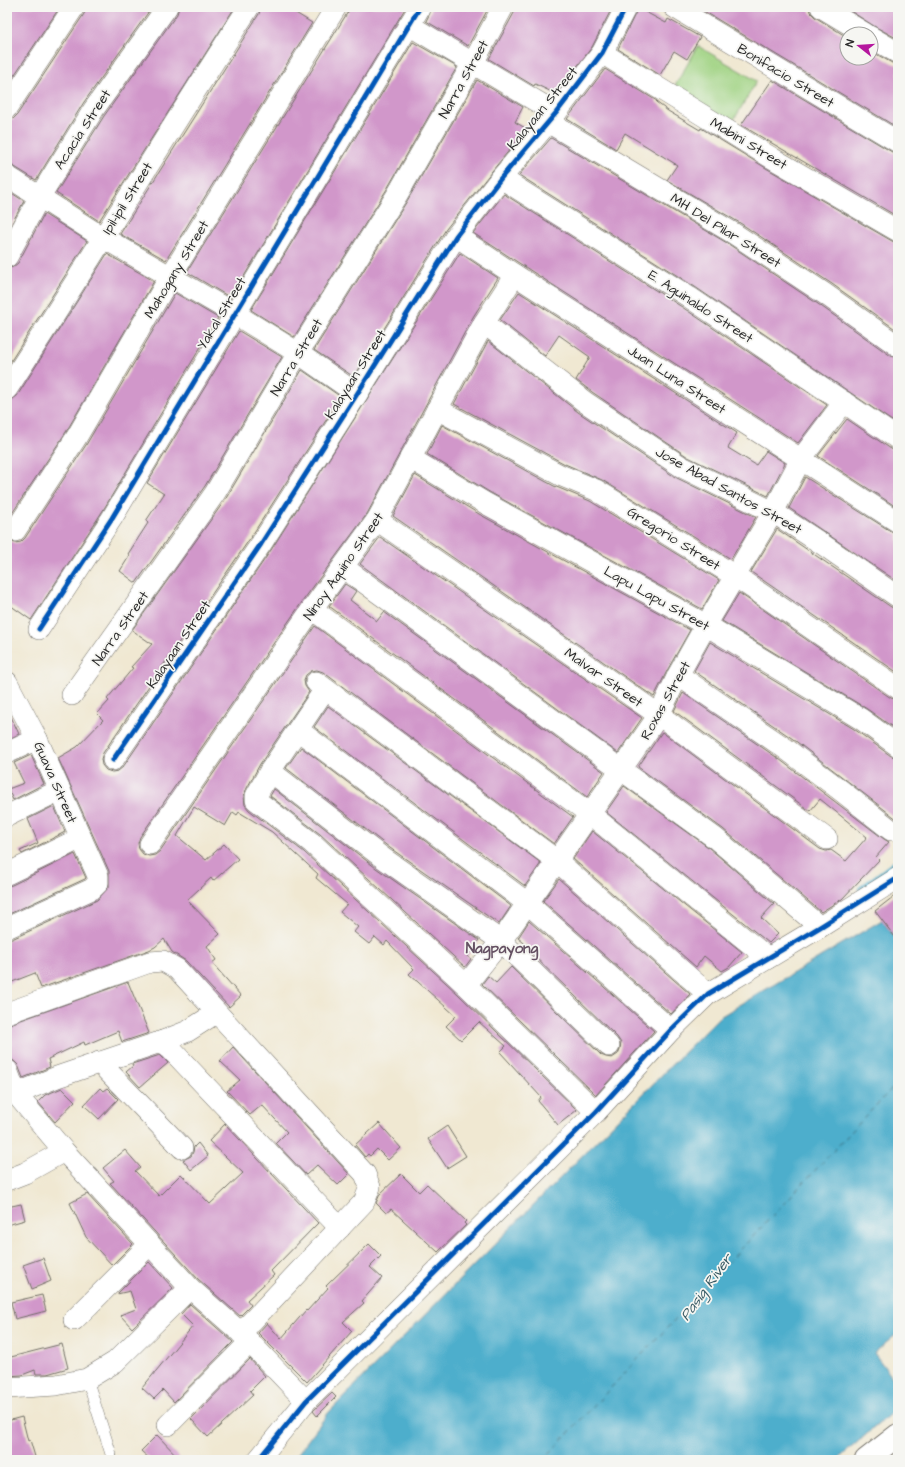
<svg xmlns="http://www.w3.org/2000/svg" width="905" height="1467" font-family="'Architects Daughter',sans-serif">
<style>
.green{fill:#a0d383;stroke:#667f57}
.water{fill:#4daecc;stroke:#3c6c7c}
.lines{fill:none;stroke-linecap:round;stroke-linejoin:round}
.stream{stroke:#4daecc;stroke-width:6}
.ferry{stroke:#375963;stroke-width:1;stroke-dasharray:5 4;stroke-linecap:butt}
.building{fill:#d197ca}
.service-casing{stroke:#706d65;stroke-width:12}
.minor-casing{stroke:#706d65;stroke-width:22}
.secondary-casing{stroke:#706d65;stroke-width:24}
.service{stroke:#fff;stroke-width:11}
.minor{stroke:#fff;stroke-width:21}
.secondary{stroke:#fff;stroke-width:22}
.cycleway-casing{stroke:#f6f6f2;stroke-width:8}
.cycleway{stroke:#0057b8;stroke-width:5}
.labels{text-anchor:middle;stroke-width:3.5;stroke-linejoin:round;paint-order:stroke}
.street-label{font-size:14px;fill:#2b2b2b;stroke:#f6f6f2}
.neighbourhood-label{font-size:15px;font-weight:bold;fill:#655163;stroke:#f6f6f2}
.water-label{font-size:15px;font-style:italic;fill:#375963;stroke:#f6f6f2}
</style>
<rect width="100%" height="100%" fill="#f6f6f2"/>
<filter id="ink" filterUnits="userSpaceOnUse"><feTurbulence type="fractalNoise" baseFrequency=".025" numOctaves="2"/><feDisplacementMap in="SourceGraphic" scale="8" xChannelSelector="R" yChannelSelector="G"/><feConvolveMatrix kernelMatrix="1 2 1 2 8 2 1 2 1" color-interpolation-filters="sRGB"/></filter>
<filter id="wash" filterUnits="userSpaceOnUse"><feTurbulence type="fractalNoise" baseFrequency=".012" numOctaves="4" result="noise"/><feDisplacementMap in="SourceGraphic" scale="16" xChannelSelector="R" yChannelSelector="G"/><feGaussianBlur stdDeviation="0.9" result="paint"/><feColorMatrix in="noise" values="0 0 0 0 0 0 0 0 0 0 0 0 0 0 0 0 0 1.4 0 .05"/><feComposite in="paint" operator="in"/></filter>
<g filter="url(#wash)">
<rect width="100%" height="100%" fill="#f0e8d2"/>
<path class="green" d="M698 46 757 81 732 123 673 89Z"/>
<path class="water" d="M882 920 893 935 898 932V1333L874 1353 898 1385V1407L837 1460H293L329 1412 718 1018Z"/>
<g class="lines">
<path class="stream" d="M861 889 898 861"/>
<path class="ferry" d="M543 1460 898 1082"/>
</g>
<g id="blocks">
<g class="building">
<path d="M7 7H60L7 86Z"/>
<path d="M86 7H152L84 102 36 180 13 166 7 164V120L13 119 17 115 84 14Z"/>
<path d="M179 7H235L99 221 56 193 104 116 177 14Z"/>
<path d="M261 7H286L312 23 166 260 120 234 259 14Z"/>
<path d="M351 7H406L231 298 187 272Z"/>
<path d="M432 7H489L468 46 426 21 430 13Z"/>
<path d="M515 7H597L610 12 592 47 556 94 535 84 534 86 489 59 514 13Z"/>
<path d="M697 7H809L810 12 815 17 847 37V58H871V51L892 63 898 65V128Z"/>
<path d="M844 7H898V39L874 26Z"/>
<path d="M638 8 666 23 668 19 700 37 687 59 674 51 660 75 618 49Z"/>
<path d="M413 42 457 67 387 189 294 337 251 310Z"/>
<path d="M605 69 657 101 656 102 668 111 700 130 701 128 766 168 892 241 898 243V331L832 284 740 223 667 180 677 165 625 133 616 149 567 119Z"/>
<path d="M477 80 523 107 515 122 527 129 492 171 446 229 354 377 314 350 407 201Z"/>
<path d="M772 80 892 152 898 154V217L741 125Z"/>
<path d="M551 138 727 243 818 304 891 356 898 358V413L892 421 695 287 519 175Z"/>
<path d="M7 190 24 201 7 232Z"/>
<path d="M504 194 682 307 827 405 798 443 522 265 473 233Z"/>
<path d="M44 214 87 241 7 367V269L13 267 18 263Z"/>
<path d="M460 253 498 278 473 317 367 514 302 602 140 837 138 843 139 849 143 854 149 856 155 855 160 851 315 626 573 817 554 844 323 672 317 670 311 671 306 675 304 680 305 686 309 692 260 764 246 790 244 796 245 805 249 810 304 852 458 994 577 1110 558 1125 538 1101 541 1097 500 1052 506 1046 479 1022 461 1040 446 1026 456 1016 409 974 414 969 387 941 384 945 375 937 369 944 354 932 358 927 340 912 347 904 316 878 318 874 272 832 239 812 237 815 233 812 225 826 194 807 177 836 206 860 224 844 238 859 213 881 211 878 187 900 220 934 207 946 216 960 212 963 241 996 229 1007 186 961 172 952 164 939 155 947 149 950 41 988 35 973 7 984V940L12 939 97 900 109 887V871L58 758 77 747 103 720 97 714 109 701 107 699 133 668 131 667 152 644 132 630 225 500 302 370 341 397 251 537 103 753 101 759 102 765 106 770 112 772 118 771 123 767 271 550Z"/>
<path d="M107 254 154 281 66 432 7 521V401L13 399 17 396Z"/>
<path d="M519 292 737 433 728 448 756 465 766 451 785 463 768 496 688 457 592 392 576 380 590 357 559 335 545 356 500 320Z"/>
<path d="M175 293 218 318 102 512 31 620 7 603V540L15 543 21 542 25 538 86 445Z"/>
<path d="M239 331 282 357 205 486 136 583 120 571 130 555 128 554 148 523 146 521 164 494 147 483Z"/>
<path d="M488 341 578 412 675 477 756 517 731 559 602 480 565 464 454 404Z"/>
<path d="M847 419 891 449 898 451V508L818 456Z"/>
<path d="M442 425 554 486 590 501 719 580 702 609 491 493 427 454Z"/>
<path d="M415 475 479 514 690 630 668 669 654 697 393 516Z"/>
<path d="M805 477 892 532 898 534V582L789 508Z"/>
<path d="M777 529 891 607 898 609V673L751 572Z"/>
<path d="M380 537 642 718 618 753 360 564Z"/>
<path d="M345 584 356 591 350 600 377 621 384 612 604 772 587 797 329 606Z"/>
<path d="M739 593 891 698 898 700V731L867 709 722 621Z"/>
<path d="M710 642 854 729 891 756 898 758V820L793 739 694 671Z"/>
<path d="M683 693 779 759 884 839 889 842 876 857 879 860 842 899 821 912 723 829 638 767 662 732 820 849 826 851 831 850 846 861 867 837 820 799 810 811 674 711Z"/>
<path d="M328 706 541 863 525 886 314 727Z"/>
<path d="M7 708 19 734 7 740Z"/>
<path d="M301 747 511 906 499 924 390 848 286 768Z"/>
<path d="M31 755 44 784 13 800 8 789 24 783 14 763Z"/>
<path d="M624 786 708 847 774 904 761 918 778 934 769 943 606 812Z"/>
<path d="M274 789 376 868 479 940 467 956 471 959 465 967 320 834 270 796Z"/>
<path d="M54 806 65 832 22 854 20 851 38 843 28 819Z"/>
<path d="M592 831 742 952 729 967 722 971 704 956 696 967 573 859Z"/>
<path d="M75 854 86 878 85 879 7 915V886L12 885Z"/>
<path d="M559 879 690 994 671 1014 543 901Z"/>
<path d="M898 893V941L875 911Z"/>
<path d="M529 921 654 1031 596 1095 482 984 488 976 496 983 511 967 601 1055 606 1057 612 1058 618 1054 620 1049 621 1043 617 1037 527 949 529 947 518 938Z"/>
<path d="M128 982 149 1033 122 1042 118 1031 85 1045 84 1042 48 1059 50 1067 23 1078 18 1065 14 1061 8 1058 7 1053V1025Z"/>
<path d="M233 1047 349 1174 338 1185 317 1165 306 1175 276 1143 287 1132 262 1105 250 1115 227 1091 240 1080 220 1061Z"/>
<path d="M160 1055 168 1063 140 1087 126 1072 133 1066 132 1064Z"/>
<path d="M62 1088 75 1101 55 1122 38 1102 45 1095Z"/>
<path d="M100 1088 103 1091 107 1088 118 1099 99 1119 84 1105Z"/>
<path d="M379 1123 401 1148 388 1160 377 1149 370 1156 368 1154 365 1157 355 1145Z"/>
<path d="M225 1124 318 1223 271 1271 274 1275 247 1300 251 1305 240 1316 198 1279 110 1183 114 1181 103 1168 125 1150 140 1167 135 1171 159 1196 181 1174 210 1204 243 1173 209 1141Z"/>
<path d="M447 1126 466 1156 447 1168 428 1139Z"/>
<path d="M198 1143 208 1156 191 1170 183 1160 191 1156 193 1152 194 1147Z"/>
<path d="M401 1174 419 1192 427 1184 466 1221 464 1223 466 1225 438 1252 391 1209 386 1213 376 1203 380 1194Z"/>
<path d="M87 1194 133 1244 112 1265 86 1237 70 1203Z"/>
<path d="M21 1204 25 1220 7 1225V1207Z"/>
<path d="M369 1244 381 1256 370 1267 382 1278 362 1301 364 1303 343 1322 352 1331 307 1382 258 1333 267 1323 281 1339 306 1310 307 1311 328 1288 326 1286Z"/>
<path d="M43 1258 51 1281 32 1289 23 1265Z"/>
<path d="M149 1262 173 1288 132 1328 120 1315 136 1309 130 1291 117 1294Z"/>
<path d="M42 1295 46 1311 15 1319 11 1302Z"/>
<path d="M190 1304 233 1342 174 1402 163 1390 154 1399 142 1388 193 1326 181 1314Z"/>
<path d="M62 1344 68 1368 47 1374H36L35 1370 22 1375 7 1376V1358Z"/>
<path d="M250 1359 265 1376 250 1391 253 1395 208 1437 191 1419Z"/>
<path d="M332 1393 336 1397 317 1416 313 1411Z"/>
<path d="M22 1417 28 1441 30 1440 36 1460H7V1421Z"/>
<path d="M157 1435 181 1460H151L141 1451Z"/>
</g>
</g>
</g>
<g filter="url(#ink)">
<use href="#blocks" fill-opacity="0" stroke="#706d65" stroke-width="1"/>
<g class="lines">
<g class="service-casing">
<path id="service" d="M87 1379 111 1454"/>
</g>
<g class="minor-casing">
<g id="minor">
<path d="M674 7 898 142"/>
<path d="M821 7 866 34"/>
<path d="M409 25 556 113"/>
<path d="M871 37 898 53"/>
<path d="M602 53 772 158 898 231"/>
<path d="M7 108 74 7"/>
<path d="M548 122 733 233 825 294 898 346"/>
<path d="M7 176 102 237 235 314 298 353 357 394"/>
<path d="M501 178 689 297 898 439"/>
<path d="M456 236 515 275 898 522"/>
<path d="M7 257 40 196 94 109 167 7"/>
<path d="M484 323 585 402 682 467 773 512 822 544 898 597"/>
<path d="M7 389C89 263 167 133 249 7"/>
<path d="M437 409 560 475 596 490 735 576 898 688"/>
<path d="M410 458 485 503 706 625 861 719 898 746"/>
<path d="M377 520 659 715 827 839"/>
<path d="M15 531 76 438 170 277 336 7"/>
<path d="M343 567 715 838 820 927"/>
<path d="M312 609 590 814 768 958"/>
<path d="M39 629 112 518 420 7"/>
<path d="M678 675 786 749 839 789 891 830"/>
<path d="M7 682 37 739 98 876V883L92 889 7 928"/>
<path d="M316 682 556 860 708 994"/>
<path d="M325 689 270 771 383 858 501 941 609 1046"/>
<path d="M72 695 215 493 298 353 397 195 473 63 503 7"/>
<path d="M298 730 527 903 671 1030"/>
<path d="M7 753 37 739"/>
<path d="M113 760 261 544 357 394 456 236 501 178 556 113 602 53 626 7"/>
<path d="M270 771 256 796V800L312 843 466 985 596 1112"/>
<path d="M7 816 60 790"/>
<path d="M150 844 312 609 377 520 484 323 515 275"/>
<path d="M7 874 81 838"/>
<path d="M466 985 501 941 659 715 678 675 706 625 773 512 801 459 844 402"/>
<path d="M7 1013 150 962 163 961 177 969 365 1174 370 1187 364 1202 241 1333"/>
<path d="M163 1041 340 1228"/>
<path d="M99 1062 182 1148"/>
<path d="M7 1070 16 1094 64 1151 190 1288 241 1333 306 1401"/>
<path d="M16 1094 57 1077 163 1041 188 1031 216 1013"/>
<path d="M7 1180 25 1173 64 1151"/>
<path d="M74 1320 150 1244"/>
<path d="M7 1388 56 1385 87 1379 115 1362 190 1288"/>
<path d="M168 1425 250 1342"/>
<path d="M258 1460 306 1401 596 1112 671 1030 708 994 820 927 898 878"/>
</g>
</g>
<g class="secondary-casing">
<path id="secondary" d="M866 1460 898 1435"/>
</g>
<use href="#service" class="service"/>
<use href="#minor" class="minor"/>
<use href="#secondary" class="secondary"/>
<g class="cycleway-casing">
<g id="cycleway">
<path d="M39 629 112 518 420 7"/>
<path d="M113 760 261 544 357 394 456 236 501 178 556 113 602 53 626 7"/>
<path d="M258 1460 306 1401 596 1112 671 1030 708 994 820 927 898 878"/>
</g>
</g>
<use href="#cycleway" class="cycleway"/>
</g>
</g>
<g class="labels">
<g class="street-label">
<text transform="translate(786 75) rotate(31)" y="5">Bonifacio Street</text>
<text transform="translate(463 79) rotate(-61)" y="5">Narra Street</text>
<text transform="translate(542 108) rotate(-51)" y="5">Kalayaan Street</text>
<text transform="translate(82 129) rotate(-57)" y="5">Acacia Street</text>
<text transform="translate(749 143) rotate(31)" y="5">Mabini Street</text>
<text transform="translate(127 198) rotate(-58)" y="5">Ipil-ipil Street</text>
<text transform="translate(726 230) rotate(32)" y="5">MH Del Pilar Street</text>
<text transform="translate(176 269) rotate(-59)" y="5">Mahogany Street</text>
<text transform="translate(701 306) rotate(33)" y="5">E. Aguinaldo Street</text>
<text transform="translate(221 313) rotate(-59)" y="5">Yakal Street</text>
<text transform="translate(296 357) rotate(-59)" y="5">Narra Street</text>
<text transform="translate(355 374) rotate(-58)" y="5">Kalayaan Street</text>
<text transform="translate(677 379) rotate(33)" y="5">Juan Luna Street</text>
<text transform="translate(729 490) rotate(29)" y="5">Jose Abad Santos Street</text>
<text transform="translate(674 538) rotate(32)" y="5">Gregorio Street</text>
<text transform="translate(343 566) rotate(-55)" y="5">Ninoy Aquino Street</text>
<text transform="translate(657 598) rotate(29)" y="5">Lapu Lapu Street</text>
<text transform="translate(120 628) rotate(-55)" y="5">Narra Street</text>
<text transform="translate(178 644) rotate(-56)" y="5">Kalayaan Street</text>
<text transform="translate(604 677) rotate(35)" y="5">Malvar Street</text>
<text transform="translate(665 700) rotate(-61)" y="5">Roxas Street</text>
<text transform="translate(56 782) rotate(66)" y="5">Guava Street</text>
</g>
<g class="neighbourhood-label">
<text x="502" y="953">Nagpayong</text>
</g>
<g class="water-label">
<text transform="translate(706 1287) rotate(-54)" y="5">Pasig River</text>
</g>
</g>
<rect width="905" height="1467" fill="none" stroke="#f6f6f2" stroke-width="24"/>
<g transform="translate(859 46) rotate(287)"><circle r="19" fill="#f6f6f2" stroke="#a5a5a2"/>
<path d="M0-3L7 15L0 10L-7 15Z" fill="#b5179e"/>
<text y="-6" font-size="11" font-weight="bold" text-anchor="middle" fill="#2b2b2b">N</text>
</g>
</svg>
